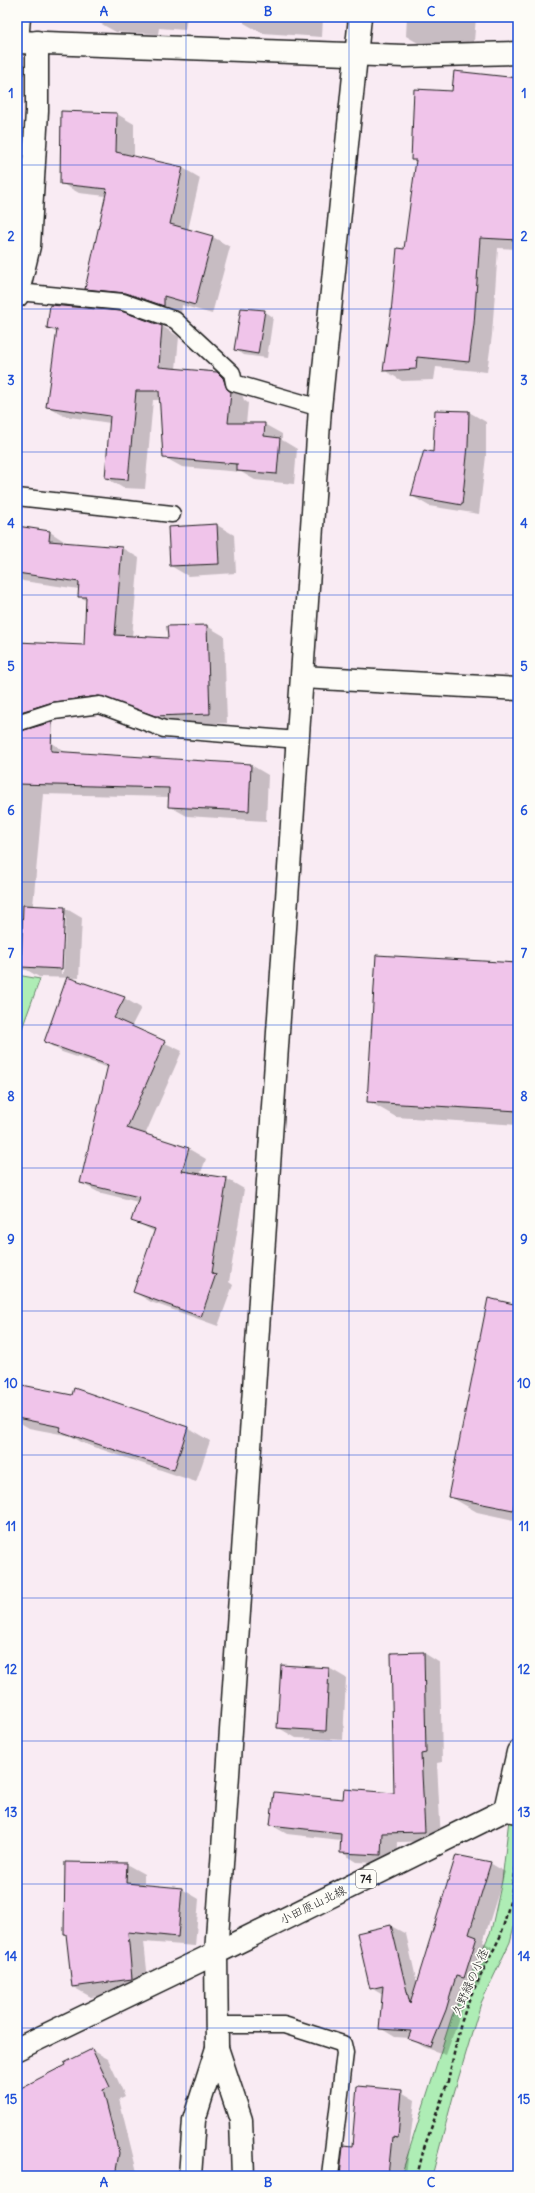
<svg xmlns="http://www.w3.org/2000/svg" width="535" height="2193" font-family="Delius,'Klee One',sans-serif">
<style>
.green{fill:#aeedb5;stroke:#658468}
.shadow{fill:#0003;fill-rule:evenodd}
.building{fill:#f0c4ea;stroke:#1c1c1c}
.lines{fill:none;stroke-linecap:round;stroke-linejoin:round}
.service-casing{stroke:#1c1c1c;stroke-width:19}
.minor-casing{stroke:#1c1c1c;stroke-width:25}
.tertiary-casing{stroke:#1c1c1c;stroke-width:25}
.primary-casing{stroke:#1c1c1c;stroke-width:25}
.path{stroke:#1c1c1c;stroke-width:2.5;stroke-dasharray:4 3;stroke-linecap:butt}
.service{stroke:#fdfcf7;stroke-width:16}
.minor{stroke:#fdfcf7;stroke-width:22}
.tertiary{stroke:#fdfcf7;stroke-width:22}
.primary{stroke:#fdfcf7;stroke-width:22}
.grid{fill:none;stroke:#1d4ed8;stroke-width:1;stroke-opacity:0.55}
.labels{text-anchor:middle;stroke-width:3.5;stroke-linejoin:round;paint-order:stroke}
.shield{fill:#fdfcf7;stroke:#605f5e;stroke-width:1}
.shield-label{font-size:11px;font-weight:bold;fill:#1c1c1c}
.street-label{font-size:12px;fill:#1c1c1c;stroke:#fdfcf7}
.neatline{fill:none;stroke:#1d4ed8;stroke-width:1.5}
.grid-label{font-size:13px;text-anchor:middle;font-weight:bold;fill:#1d4ed8}
</style>
<rect width="100%" height="100%" fill="#f9ebf3"/>
<filter id="ink" filterUnits="userSpaceOnUse"><feTurbulence type="fractalNoise" baseFrequency=".025" numOctaves="2"/><feDisplacementMap in="SourceGraphic" scale="8" xChannelSelector="R" yChannelSelector="G"/><feConvolveMatrix kernelMatrix="1 2 1 2 8 2 1 2 1" color-interpolation-filters="sRGB"/></filter>
<g filter="url(#ink)">
<g class="green">
<path d="M17 975 40 979 21 1031 17 1030Z"/>
<path d="M509 1819 518 1821V1910L510 1942 481 2003 454 2093 432 2176H401L452 2016 491 1931 502 1881Z"/>
</g>
<g class="shadow">
<path d="M99 17H187L185 30 159 28 158 34 116 32 98 22Z"/>
<path d="M192 17H323L322 37 262 33 244 23V20Z"/>
<path d="M407 17H476L473 53 430 50 406 36Z"/>
<path d="M17 77 19 78 21 137H17Z"/>
<path d="M117 114 134 124V157L183 168 200 178 188 230 213 237 230 247 212 314 182 305 181 315 104 298 87 288 106 196 79 193 61 183Z"/>
<path d="M518 155V249L498 248 492 335 487 372 436 367 434 380 402 381 384 370 405 250 417 162 412 159Z"/>
<path d="M264 311 273 317 267 358 244 355 235 349Z"/>
<path d="M162 326 179 337 176 369 216 373 234 383 240 389 244 400 248 403 246 424H264L282 434V440L297 449 294 484 255 480 241 472 182 467 164 457 161 400H153L145 489 123 488 106 478 110 423 64 416 47 406 57 333 48 328Z"/>
<path d="M436 411 469 412 486 422V456L479 514 429 506 412 496 434 453Z"/>
<path d="M217 525 234 535 236 573 188 576 171 566Z"/>
<path d="M17 527 50 532 67 543 122 548 139 558 132 637 169 639 207 626 224 636 227 723 173 725 156 713 23 707 17 703V643L85 646 87 601 79 596V589L23 581 17 577Z"/>
<path d="M51 742 68 754 251 765 268 775 266 821 187 816 169 806 170 797 43 794 33 906 65 908 82 918 79 978 39 977 27 970 17 969V744ZM64 915H66L63 974H61Z"/>
<path d="M518 964V1125L396 1117 368 1101Z"/>
<path d="M124 998 141 1008 131 1027 182 1051 145 1135 189 1149 206 1159 200 1175 227 1179 244 1189 229 1282 233 1285 218 1326 151 1302 134 1292 155 1232 132 1220 138 1202 98 1192 81 1183 109 1068 62 1052 45 1042Z"/>
<path d="M518 1306V1521L477 1512 449 1496Z"/>
<path d="M17 1385 72 1396 75 1390 188 1428 210 1441 196 1482 83 1443 71 1436 29 1428 17 1421Z"/>
<path d="M424 1653 440 1663 442 1762 437 1763 441 1841 398 1842 397 1864 357 1862 341 1852V1840L287 1834 271 1825 344 1801 395 1794Z"/>
<path d="M329 1668 346 1678 343 1740 296 1738 279 1728Z"/>
<path d="M490 1863 505 1872 483 1942 492 1947 479 1986 471 1983 446 2055 424 2047 410 2038 395 2037 380 2028 383 1995 371 1988 391 1926 406 1934 417 1983Z"/>
<path d="M126 1864 144 1874V1886L182 1889 199 1899 195 1946 144 1942 149 1989 91 1997 73 1987 67 1935 65 1934Z"/>
<path d="M92 2050 108 2059 125 2096 119 2099 138 2176H17V2091Z"/>
<path d="M398 2090 415 2100 406 2176H362Z"/>
</g>
<g class="building">
<path d="M454 71 518 78V240L480 238 474 324 469 362 417 357 416 369 383 371 391 313 397 248 404 249 416 160H411L414 89 452 91Z"/>
<path d="M61 111 117 113 116 152 183 167 170 224 213 236 195 305 164 296V306L126 293 85 289 107 189 60 184Z"/>
<path d="M50 305 121 311 162 326 159 367 217 372 223 378 227 389 231 392 228 423H265L264 436 280 438 277 474 237 471V464L163 458 159 391H136L128 480 105 478 110 416 46 407 57 330 47 328Z"/>
<path d="M241 308 265 310 258 354 234 350Z"/>
<path d="M435 410 469 411 468 446 462 505 411 496 424 450 433 452Z"/>
<path d="M217 524 219 564 170 566 168 527Z"/>
<path d="M17 526 50 531 49 541 122 547 115 635 168 638 167 626 207 625 210 714 155 716 99 696 53 702 17 713V642L84 645 86 597H78L79 582 17 573Z"/>
<path d="M52 722 51 751 251 764 249 811 168 807 169 788 17 784V732Z"/>
<path d="M23 905 65 907 62 969 21 967Z"/>
<path d="M376 955 518 963V1111L367 1102Z"/>
<path d="M67 977 125 997 114 1018 165 1041 127 1128 189 1148 182 1171 227 1178 212 1273 216 1274 201 1317 133 1292 155 1229 131 1221 139 1197 80 1183 108 1065 44 1042Z"/>
<path d="M488 1298 518 1305V1486L513 1510 448 1497Z"/>
<path d="M17 1384 72 1395 74 1388 188 1427 174 1470 59 1431 61 1427 17 1418Z"/>
<path d="M424 1652 426 1753 421 1754 425 1832 382 1833 381 1855 340 1853 341 1833 270 1825 274 1792 343 1799 344 1789 394 1793 391 1653Z"/>
<path d="M281 1665 329 1668 326 1731 277 1728Z"/>
<path d="M456 1855 491 1862 469 1934 477 1937 464 1978 456 1976 446 2010 431 2047 408 2039 411 2031 379 2029 383 1986 370 1989 357 1933 391 1925 410 2004Z"/>
<path d="M65 1862 127 1863 126 1883 182 1888 178 1937 128 1932 132 1979 72 1987 66 1934H64Z"/>
<path d="M92 2049 110 2087 103 2090 119 2153 115 2176H17V2090L65 2065 64 2063Z"/>
<path d="M357 2086 402 2090 398 2138 392 2137 388 2176H340L343 2145 352 2146Z"/>
</g>
<g class="lines">
<g class="service-casing">
<g id="service">
<path d="M18 292 123 302 175 320 232 373 234 383 320 408"/>
<path d="M17 497 172 514"/>
<path d="M17 723 54 711 100 705 164 729 298 740"/>
<path d="M217 2025H284L343 2044 345 2053 330 2176"/>
</g>
</g>
<g class="minor-casing">
<g id="minor">
<path d="M17 42 404 56 518 53"/>
<path d="M17 42 19 17"/>
<path d="M17 296 29 246 37 111V42"/>
<path d="M505 1810 518 1752"/>
</g>
</g>
<g class="tertiary-casing">
<g id="tertiary">
<path d="M302 677 518 689"/>
<path d="M17 2049 216 1953 320 408 360 17"/>
</g>
</g>
<g class="primary-casing">
<g id="primary">
<path d="M217 2048 241 2120 243 2176"/>
<path d="M190 2176 194 2120 217 2048 216 1953 505 1810 518 1812"/>
</g>
</g>
<path class="path" d="M417 2176 424 2148 448 2081 460 2026 470 1997 501 1935 511 1898 518 1840"/>
<use href="#service" class="service"/>
<use href="#minor" class="minor"/>
<use href="#tertiary" class="tertiary"/>
<use href="#primary" class="primary"/>
</g>
</g>
<path class="grid" d="M186 17V2176M349 17V2176M17 165H518M17 309H518M17 452H518M17 595H518M17 738H518M17 882H518M17 1025H518M17 1168H518M17 1311H518M17 1455H518M17 1598H518M17 1741H518M17 1884H518M17 2028H518"/>
<g class="labels">
<rect class="shield" x="356" y="1870" width="20" height="18" rx="3"/>
<g class="shield-label">
<text x="366" y="1883">74</text>
</g>
<g class="street-label">
<text transform="translate(313 1905) rotate(-26)" y="4">小田原山北線</text>
<text transform="translate(470 1982) rotate(-66)" y="4">久野緑の小径</text>
</g>
</g>
<rect width="535" height="2193" fill="none" stroke="#fdfcf7" stroke-width="44"/>
<rect x="22" y="22" width="491" height="2149" class="neatline"/>
<g class="grid-label">
<text x="104" y="16">A</text>
<text x="268" y="16">B</text>
<text x="431" y="16">C</text>
<text x="11" y="98">1</text>
<text x="524" y="98">1</text>
<text x="11" y="241">2</text>
<text x="524" y="241">2</text>
<text x="11" y="385">3</text>
<text x="524" y="385">3</text>
<text x="11" y="528">4</text>
<text x="524" y="528">4</text>
<text x="11" y="671">5</text>
<text x="524" y="671">5</text>
<text x="11" y="815">6</text>
<text x="524" y="815">6</text>
<text x="11" y="958">7</text>
<text x="524" y="958">7</text>
<text x="11" y="1101">8</text>
<text x="524" y="1101">8</text>
<text x="11" y="1244">9</text>
<text x="524" y="1244">9</text>
<text x="11" y="1388">10</text>
<text x="524" y="1388">10</text>
<text x="11" y="1531">11</text>
<text x="524" y="1531">11</text>
<text x="11" y="1674">12</text>
<text x="524" y="1674">12</text>
<text x="11" y="1817">13</text>
<text x="524" y="1817">13</text>
<text x="11" y="1961">14</text>
<text x="524" y="1961">14</text>
<text x="11" y="2104">15</text>
<text x="524" y="2104">15</text>
<text x="104" y="2187">A</text>
<text x="268" y="2187">B</text>
<text x="431" y="2187">C</text>
</g>
</svg>
